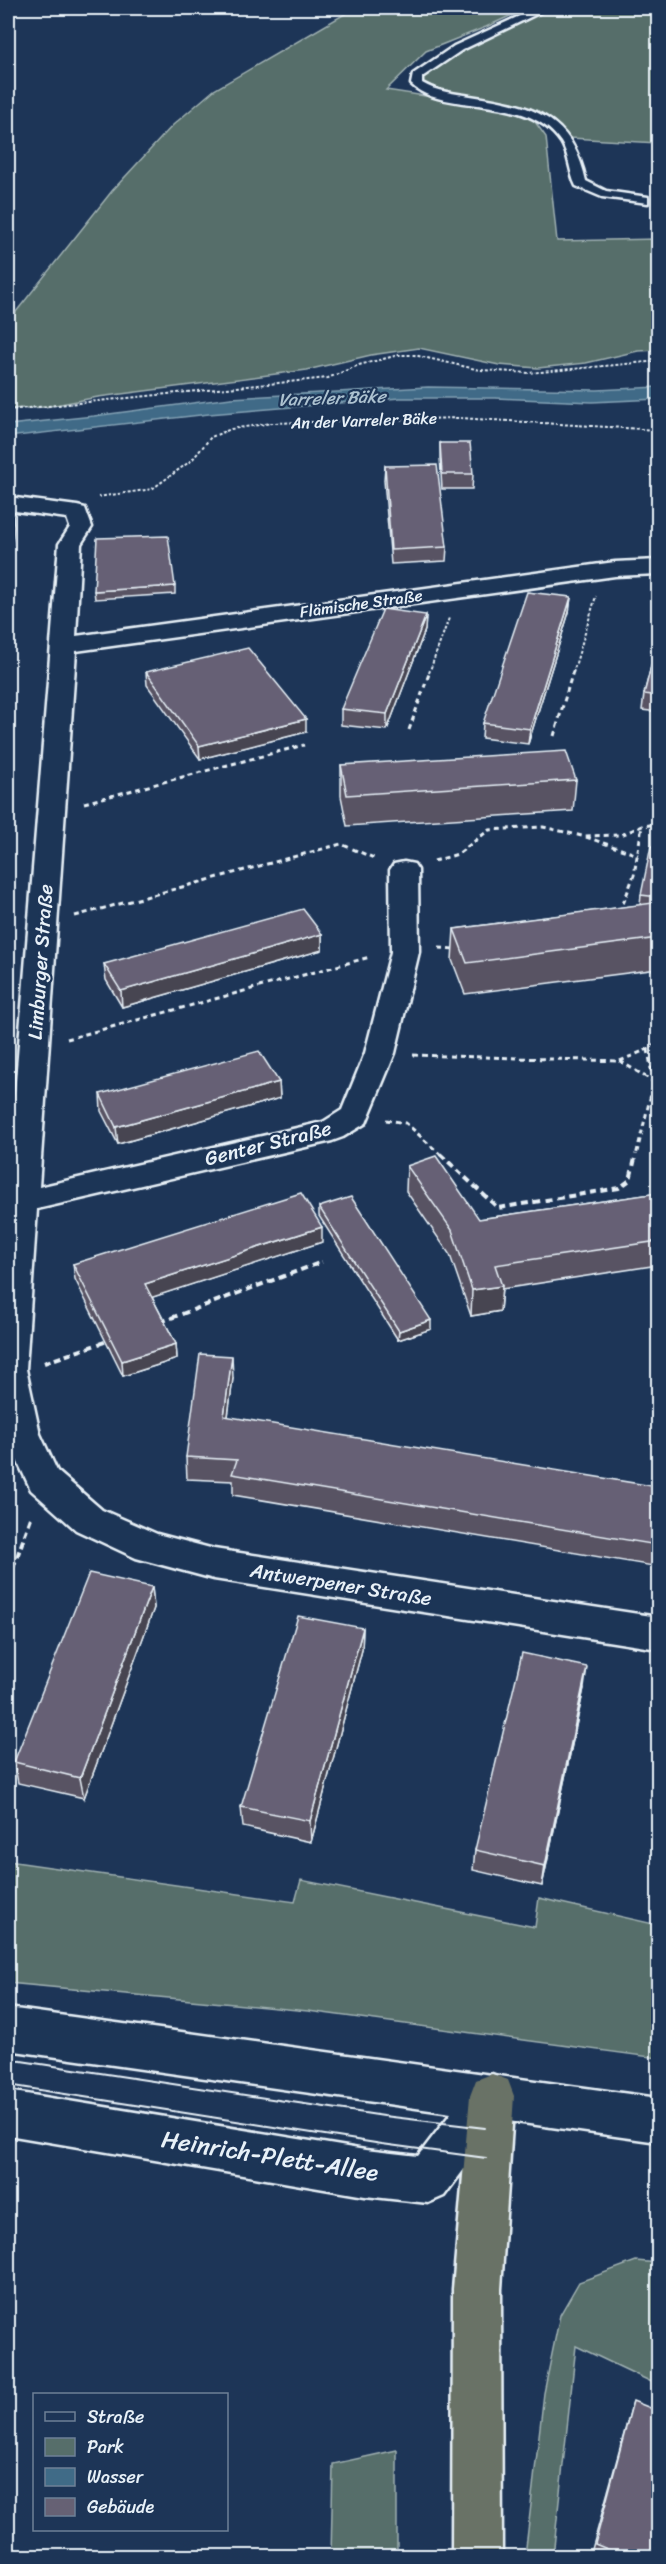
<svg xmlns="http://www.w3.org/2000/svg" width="666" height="2564" font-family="Sriracha,sans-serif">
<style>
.green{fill:#566e6a;stroke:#9fb0b1;stroke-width:1.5}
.water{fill:#406b87;stroke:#83a1b4;stroke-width:1.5}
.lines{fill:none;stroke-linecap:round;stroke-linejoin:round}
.service-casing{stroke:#e8f1f8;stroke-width:5}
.minor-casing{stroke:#e8f1f8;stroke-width:5}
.secondary-casing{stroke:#e8f1f8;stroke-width:5}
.trunk-casing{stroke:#e8f1f8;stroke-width:5}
.path-far2{stroke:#e8f1f8;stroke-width:2;stroke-dasharray:3 2;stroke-linecap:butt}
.path-far1{stroke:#e8f1f8;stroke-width:3;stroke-dasharray:5 4;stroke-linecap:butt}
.path{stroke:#e8f1f8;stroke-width:4;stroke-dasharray:7 4.5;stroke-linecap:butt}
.service{fill:#1d3557;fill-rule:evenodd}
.minor{fill:#1d3557;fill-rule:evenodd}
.secondary{fill:#1d3557;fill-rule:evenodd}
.trunk{fill:#697266;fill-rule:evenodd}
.tram{stroke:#e8f1f8;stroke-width:2}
.wall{fill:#585364;stroke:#e8f1f8;stroke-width:1.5}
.shaded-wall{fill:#474451;stroke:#e8f1f8;stroke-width:1.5}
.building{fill:#666174;stroke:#e8f1f8;stroke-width:1.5}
.labels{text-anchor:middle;stroke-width:4.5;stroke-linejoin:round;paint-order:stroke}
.far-street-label{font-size:16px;fill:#e8f1f8;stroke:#1d3557}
.far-water-label{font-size:18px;font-style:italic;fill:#adc2d0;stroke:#1d3557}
.street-label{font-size:20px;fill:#e8f1f8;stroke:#1d3557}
.near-street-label{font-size:24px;fill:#e8f1f8;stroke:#1d3557}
</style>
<rect width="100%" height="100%" fill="#1d3557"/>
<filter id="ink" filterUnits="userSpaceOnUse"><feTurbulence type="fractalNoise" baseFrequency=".0167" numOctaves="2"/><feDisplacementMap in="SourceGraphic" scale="12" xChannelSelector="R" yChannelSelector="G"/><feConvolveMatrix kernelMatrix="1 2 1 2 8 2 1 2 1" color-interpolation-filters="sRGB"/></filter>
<g filter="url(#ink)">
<g class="green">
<path d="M355 8H527L486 27 426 51 386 90 497 107 533 119 546 137 557 241 658 239V350L638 351 586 363 538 368 499 365 419 348 371 355 307 370 98 397 45 407 8 409V322L112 191 173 125 214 90Z"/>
<path d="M546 8H658V143L570 138 535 111 508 103 434 92 421 82C437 52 515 23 546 8Z"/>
<path d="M8 1861 295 1902 301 1880 535 1927 539 1898 658 1925V2058L308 2011 8 1983Z"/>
<path d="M636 2261 658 2263V2385L576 2346 553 2556H525L544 2393 560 2315 579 2282Z"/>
<path d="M397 2450V2556H331L333 2464Z"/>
</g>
<path class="water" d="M428 387 597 390 658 387V399L592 402 495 398H400L209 414 8 437V425L94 416 231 398Z"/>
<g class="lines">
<g class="service-casing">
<path id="service" d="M537 8H549L462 50 422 77V83C437 92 453 93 470 96 531 105 572 115 586 181L606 191 648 197V203L602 197 576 186C569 172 570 156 561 142 526 91 442 116 411 84L413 74 454 46Z"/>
</g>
<g class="minor-casing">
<path id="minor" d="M8 497 77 506 85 508 92 527 81 544 76 636 615 562 658 560V574L615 576 76 651 39 1187 323 1122 342 1110 365 1053 391 952 390 870 394 864 404 862 414 864 418 870 419 952 395 1053 366 1123 343 1137 332 1141 37 1209 26 1369 40 1434 57 1471 102 1510 157 1534 214 1549 658 1617V1649L214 1579 136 1558 76 1530 31 1490 8 1441V1181L59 544 70 527 67 518 8 510Z"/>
</g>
<g class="secondary-casing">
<path id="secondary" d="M8 2008 658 2098V2142L501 2120 444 2196 428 2203 365 2196 8 2135V2091L365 2150 418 2156 451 2113 8 2050Z"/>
</g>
<g class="trunk-casing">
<path id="trunk" d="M492 2074 508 2080 514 2096 501 2289 502 2556H452L453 2289 470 2096 476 2080Z"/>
</g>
<g class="path-far2">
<path d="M8 410 328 378 359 365 399 355H414L480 370 529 373 658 361"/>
<path d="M98 497 152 489 192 460 211 437 231 429 272 423 459 418 658 430"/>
<path d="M429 673 449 618"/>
<path d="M573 673 596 596"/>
</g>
<g class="path-far1">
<path d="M409 730 430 671"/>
<path d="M554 736 573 671"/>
<path d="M84 803 304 745"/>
<path d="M586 837 638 855"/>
<path d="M434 861 458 854 489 830 543 827 582 836 621 835 642 826 658 824"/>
<path d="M620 912 634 875 642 826"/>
<path d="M75 916 341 844 376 859"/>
<path d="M439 948 455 949"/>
<path d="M67 1039 370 957"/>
<path d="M648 1049 653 1081"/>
<path d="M413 1055 620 1061 648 1049 658 1041"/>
<path d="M620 1061 654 1082 636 1156"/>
<path d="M386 1120 406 1123 442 1156"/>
</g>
<g class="path">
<path d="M440 1154 498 1208 619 1188 630 1180 636 1154"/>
<path d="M160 1322 322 1262"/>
<path d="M44 1363 110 1340"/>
<path d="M8 1602 13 1568 32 1515"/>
</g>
<use href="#service" class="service"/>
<use href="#minor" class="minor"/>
<use href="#secondary" class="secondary"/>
<use href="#trunk" class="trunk"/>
<g class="tram">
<path d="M8 2059 384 2116 485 2128"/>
<path d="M8 2085 382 2144 486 2158"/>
</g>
</g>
<g class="wall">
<path d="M440 443 473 474 472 489H442L440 458Z"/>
<path d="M385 466 447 547 446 561 391 564 384 480Z"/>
<path d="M175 586V594L95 599 94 591Z"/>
<path d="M571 597 569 612 528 744 482 738 483 723Z"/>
<path d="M426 615 425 630 387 730 341 725V709Z"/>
<path d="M658 639V712L642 710 644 694Z"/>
<path d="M146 672 306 732 200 759 147 685Z"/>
<path d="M341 765 576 780 573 811 347 826 341 796Z"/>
<path d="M658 847V969L465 994 452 960 454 929 640 905 641 895Z"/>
<path d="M322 934V950L122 1007 106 980 104 964Z"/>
<path d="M279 1082 280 1098 118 1144 101 1111 100 1094Z"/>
<path d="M407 1166 479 1219 658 1193V1265L502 1289 500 1311 471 1316 450 1255 406 1191Z"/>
<path d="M319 1207 431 1329 398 1340 319 1216Z"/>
<path d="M322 1242 152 1297 176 1344 177 1359 123 1376 75 1279 73 1264Z"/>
<path d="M233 1378 228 1417 657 1545 653 1566 233 1495V1481L187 1479 186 1457Z"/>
<path d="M152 1587 154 1608 84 1798 18 1783 14 1762Z"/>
<path d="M363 1628 362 1650 311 1842 243 1827 241 1807Z"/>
<path d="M584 1688 542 1886 473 1870 475 1850Z"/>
<path d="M633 2401 658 2556H599L591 2553Z"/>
</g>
<g class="shaded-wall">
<path d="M13 513 14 526 8 581V554Z"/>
<path d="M571 597 569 612 528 744 530 729Z"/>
<path d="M426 615 425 630 387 730V714Z"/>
<path d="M306 719V732L200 759 199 746Z"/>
<path d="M322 934V950L122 1007 121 991Z"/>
<path d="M279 1082 280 1098 118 1144 116 1127Z"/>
<path d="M322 1227V1242L147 1299 145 1284Z"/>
<path d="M502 1286 500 1311 471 1316 472 1290Z"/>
<path d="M431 1320V1329L398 1340 399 1331Z"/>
<path d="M176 1344 177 1359 123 1376 122 1361Z"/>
<path d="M232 1356 233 1378 225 1438 224 1416Z"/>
<path d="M152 1587 154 1608 84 1798 80 1778Z"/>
<path d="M363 1628 362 1650 311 1842 310 1821Z"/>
<path d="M587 1667 584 1688 542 1886 545 1866Z"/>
</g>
<g class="building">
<path d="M440 443H470L473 474H442Z"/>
<path d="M437 465 447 547 391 550 385 466Z"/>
<path d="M8 513H13L8 554Z"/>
<path d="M168 536 175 586 94 591 97 538Z"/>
<path d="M527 592 571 597 530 729 483 723Z"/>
<path d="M383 609 426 615 387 714 341 709Z"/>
<path d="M658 639V696L644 694Z"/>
<path d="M248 648 306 719 199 746 146 672Z"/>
<path d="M566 751 576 780 347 795 341 765Z"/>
<path d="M651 846 658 847V897L641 895Z"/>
<path d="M653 903 658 914V938L467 963 454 929Z"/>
<path d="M303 909 322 934 121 991 104 964Z"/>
<path d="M259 1051 279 1082 116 1127 100 1094Z"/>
<path d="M436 1156 479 1219 658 1193V1241L495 1265 502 1286 472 1290 452 1230 407 1166Z"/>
<path d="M301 1193 322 1227 145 1284 176 1344 122 1361 73 1264Z"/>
<path d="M351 1197 431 1320 399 1331 319 1207Z"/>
<path d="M200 1354 232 1356 224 1416 658 1487V1533L657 1545 232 1474 237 1460 186 1457Z"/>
<path d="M89 1573 152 1587 80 1778 14 1762Z"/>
<path d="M298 1616 363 1628 310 1821 241 1807Z"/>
<path d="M522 1653 587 1667 545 1866 475 1850Z"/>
<path d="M633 2401 658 2411V2556H624L595 2544Z"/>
</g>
</g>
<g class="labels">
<g class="far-street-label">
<text transform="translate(364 420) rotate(-2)" y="6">An der Varreler Bäke</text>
<text transform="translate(361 603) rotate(-8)" y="6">Flämische Straße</text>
</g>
<g class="far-water-label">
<text transform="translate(332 398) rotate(-2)" y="6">Varreler Bäke</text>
</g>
<g class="street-label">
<text transform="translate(40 962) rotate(-86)" y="7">Limburger Straße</text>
<text transform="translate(268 1143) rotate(-14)" y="7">Genter Straße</text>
<text transform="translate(341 1584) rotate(9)" y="7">Antwerpener Straße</text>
</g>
<g class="near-street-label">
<text transform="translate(270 2156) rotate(9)" y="8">Heinrich-Plett-Allee</text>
</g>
</g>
<rect width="666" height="2564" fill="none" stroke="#1d3557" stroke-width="30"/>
<rect x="15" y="15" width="636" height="2534" fill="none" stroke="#e8f1f8" stroke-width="2" filter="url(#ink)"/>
<rect x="33" y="2393" width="195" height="138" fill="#1d3557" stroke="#6e8097" stroke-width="1.5"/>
<rect x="45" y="2412" width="30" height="9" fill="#1d3557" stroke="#6e8097" stroke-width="1.5"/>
<text x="87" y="2423" font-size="18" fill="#e8f1f8">Straße</text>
<rect x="45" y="2438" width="30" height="18" fill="#566e6a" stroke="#6e8097" stroke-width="1.5"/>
<text x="87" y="2453" font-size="18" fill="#e8f1f8">Park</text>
<rect x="45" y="2468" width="30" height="18" fill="#406b87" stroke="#6e8097" stroke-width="1.5"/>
<text x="87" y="2483" font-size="18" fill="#e8f1f8">Wasser</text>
<rect x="45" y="2498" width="30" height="18" fill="#666174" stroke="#6e8097" stroke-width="1.5"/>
<text x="87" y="2513" font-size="18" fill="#e8f1f8">Gebäude</text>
</svg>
